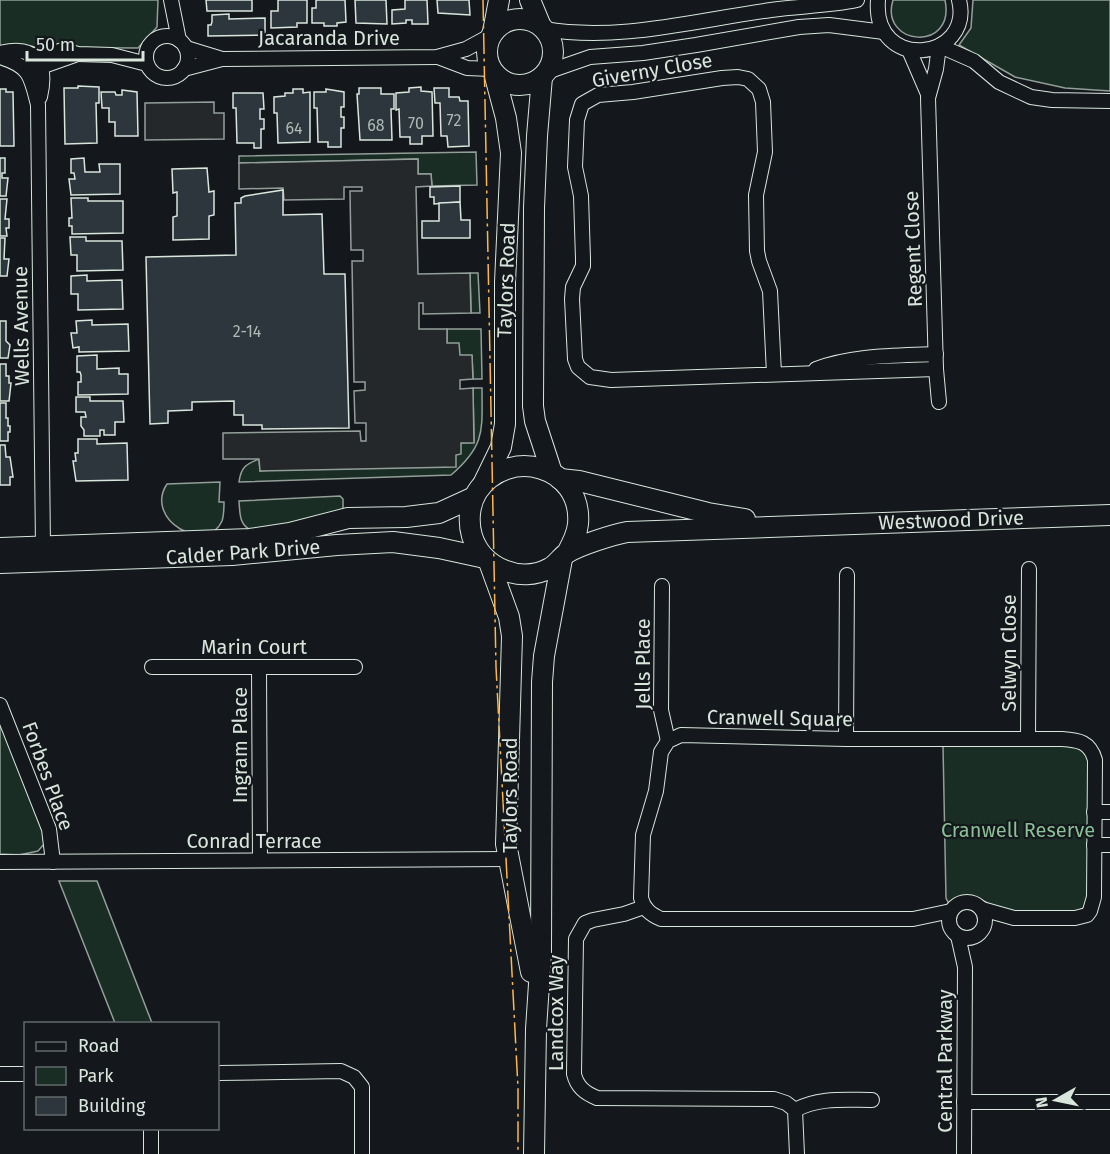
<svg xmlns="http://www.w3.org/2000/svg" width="1110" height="1154" font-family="'Fira Sans',sans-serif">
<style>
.green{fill:#1a2d24;stroke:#939e99;stroke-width:1.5}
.parking{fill:#24282b;stroke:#939e99;stroke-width:1.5}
.building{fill:#2c363c;stroke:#d8e6dc;stroke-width:1.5}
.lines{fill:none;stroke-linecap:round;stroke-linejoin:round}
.street-casing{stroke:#d8e6dc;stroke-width:16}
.secondary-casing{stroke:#d8e6dc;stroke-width:22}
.street{stroke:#14181c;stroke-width:14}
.secondary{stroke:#14181c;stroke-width:20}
.power{stroke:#ffb74d;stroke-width:1.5;stroke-dasharray:21 4.5 3 4.5;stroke-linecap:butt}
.labels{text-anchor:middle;stroke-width:4.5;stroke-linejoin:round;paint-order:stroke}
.number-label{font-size:16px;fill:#adbab4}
.street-label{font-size:20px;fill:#d8e6dc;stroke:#14181c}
.park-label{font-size:20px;fill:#8ac095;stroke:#14181c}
</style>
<rect width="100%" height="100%" fill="#14181c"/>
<g class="green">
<path d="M0 0H158L157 27 138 48 0 47Z"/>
<path d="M893 0H945C956 53 879 46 893 0Z"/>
<path d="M973 0H1110V91L1065 88 1015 77 959 45 971 28Z"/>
<path d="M476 152 477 185 432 186 431 174H418V159L239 163V156Z"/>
<path d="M470 273H478L480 313H471Z"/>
<path d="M447 329H481L482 379H473L472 356H460L447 343Z"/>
<path d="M473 388H482C482 430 486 445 451 475L239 482C241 467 246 464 259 459L260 471 456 454 461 443 474 442Z"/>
<path d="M220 482 219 502H224C224 508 224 515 222 521 207 555 143 520 167 484Z"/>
<path d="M340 496 343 499V510L314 520 251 530C239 525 240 513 239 501Z"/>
<path d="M0 709 48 833 45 843 38 851 19 855 0 854Z"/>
<path d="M943 746H1072L1087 752 1093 764 1087 906C1083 908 1078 911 1074 912 1064 913 1014 912 1004 910 982 906 975 883 950 906L946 898Z"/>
<path d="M59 881H97L152 1023H115Z"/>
</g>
<g class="parking">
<path d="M214 102V113H224V139L145 140V103Z"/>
<path d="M418 159V174H431L432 186 416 187 418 274 470 273 471 313 423 314V303H419V329H447V343H459L460 355H472L473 379 460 380V389L473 388 474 443H461V454L456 455V467L260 471 259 459H223V433L360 431 361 441H366V423H355L354 391 365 390V382H354L352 261H363V250H351L350 191H362V187H344V199L284 200 283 188 239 189V163Z"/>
</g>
<g class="building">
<path d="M206 0H252V11H207Z"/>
<path d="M278 0H307V23H297V27L271 28V11H278Z"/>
<path d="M316 0H345L346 22 337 23V26H324V23H312V8H316Z"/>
<path d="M355 0H386L387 24 356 23Z"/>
<path d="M405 0H427L428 24H412V20H406V23L392 24V10L405 9Z"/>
<path d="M437 0H469L470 15 438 13Z"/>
<path d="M229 14V19L265 18V35L208 36V25H211L212 22V15Z"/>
<path d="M78 86 99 87V103H96L97 143 65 144 64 88H78Z"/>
<path d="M421 87V91L432 92 433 136H422V144H410V137H400L399 109 396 110V93L409 92V88Z"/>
<path d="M359 88H381V94H394V109H391L392 140H360L357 94H359Z"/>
<path d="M434 88H449V97H459L460 101H468L469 146 448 147 447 136H441L440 103H435Z"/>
<path d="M0 89H6V92H13L14 146H0Z"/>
<path d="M293 89H303V93L310 92V142L278 143 277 113H274V97L285 96V93H293Z"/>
<path d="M326 89 344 92V107H341V117H344V128H341V147H328V142H318L317 108H314V92H326Z"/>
<path d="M122 90 137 92 138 136H115V122H109V108H102L101 92H115L116 95H122Z"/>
<path d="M233 93H263L264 109H260V119H264V129H261V148H254V143H237L236 108H233Z"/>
<path d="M0 158H5V173H2V178H8L6 196H0Z"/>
<path d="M84 158 85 172H100L99 164H120V194L71 195 69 179H75L74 173H71V159Z"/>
<path d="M207 168 209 192 214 191V215L209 216V239L173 240V217L177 216V192L173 193 172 169Z"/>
<path d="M460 186V202L434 204V197H430V187Z"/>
<path d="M283 190V215L322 214 324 274H345L349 428 262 429V425H243V415H234V401L192 402V410L168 411V423L150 424 146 257 236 255 235 203H241V198L245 196Z"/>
<path d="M71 198H88V201H123V233L72 234V226H69V218H72Z"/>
<path d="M0 199H7L5 219H9V228H6L7 236H0Z"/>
<path d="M460 202 461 220H470V238H422V221H439V203Z"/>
<path d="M70 237H86V241H122L123 270 77 271V255H71Z"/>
<path d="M0 238H5L4 259H9L7 276H0Z"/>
<path d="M87 275V281L122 280 123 309 78 310V294H71V276Z"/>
<path d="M92 320V325L128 324 129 351 79 352V347L73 348 71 333H77L76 321Z"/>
<path d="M0 321H6V341L10 345 8 358H0Z"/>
<path d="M97 355V369L119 368V374H128V394L78 395V382H81V375L80 372H77V356Z"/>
<path d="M0 364H6V376H9V383H11L9 401H0Z"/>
<path d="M76 397H90V401H123L124 422H115V435H104V430H100V436H84V430L81 426V417H86L85 412H76Z"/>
<path d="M0 403H6V418H8V426H10V432H8V441H0Z"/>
<path d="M78 439H97V444L127 443 128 480 76 481 73 461H76L75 453H78Z"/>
<path d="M0 445H5L6 457H10L13 477H10V485H0Z"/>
</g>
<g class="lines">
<g class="street-casing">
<g id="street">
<path d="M171 0 179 40"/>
<path d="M878 0C872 73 974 61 959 0"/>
<path d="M544 29C619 42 696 20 771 10 799 6 829 6 857 0"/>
<circle cx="167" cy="57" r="21"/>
<path d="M939 46 936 69 928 98 936 369 939 402"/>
<path d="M940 46 974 61 999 82 1031 97 1052 100 1110 101"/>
<path d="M186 48 222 59"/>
<path d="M909 50 928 94"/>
<path d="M0 53C36 44 48 63 40 97"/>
<path d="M0 57C30 66 31 76 38 105L43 547"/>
<path d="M438 57 467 68 491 69"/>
<path d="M25 68 36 58 63 50 78 54 112 55 147 64"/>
<path d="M33 68 41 67 75 55"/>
<path d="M184 69 222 59 437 57 466 49 490 36"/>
<path d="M547 72 590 57 643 53 696 45 799 27 829 25 884 32"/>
<path d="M816 369C854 355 895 356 936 354"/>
<path d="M774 374 770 291 759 261 757 251 756 195 765 152 763 102 759 89 748 79 738 77 722 78 633 92 598 95 582 104 577 120 575 167 581 196 583 259V266L573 287 572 299 575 359 578 367 590 377 611 380 936 369"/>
<path d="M662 586 661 710 668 741"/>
<path d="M152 667H355"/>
<path d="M259 667 260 860"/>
<path d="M0 705 49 829 53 862"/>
<path d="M1028 738 1029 569"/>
<path d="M846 739 847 575"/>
<path d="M1094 812H1110"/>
<path d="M1094 845H1110"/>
<path d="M0 862 509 859"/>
<circle cx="967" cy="920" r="18"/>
<path d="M644 907 624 914 593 920 585 923 576 939 574 1074C577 1087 585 1093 597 1098L774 1099 786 1103 795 1110 797 1154"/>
<path d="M951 911 913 919H661C650 914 644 909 641 898L643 835 656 791 661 752 668 741 681 735 846 739H1062C1079 740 1090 742 1095 760L1094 897 1090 911 1087 915 1075 918H1014L982 909"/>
<path d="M958 936 965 967 964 1154"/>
<path d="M218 1073 341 1071 354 1077 362 1087V1154"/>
<path d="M0 1074H26"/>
<path d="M964 1102H1110"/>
<path d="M795 1110C819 1097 845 1100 872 1100"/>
<path d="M151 1128V1154"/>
</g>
</g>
<g class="secondary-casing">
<g id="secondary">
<path d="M530 0 540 24"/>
<circle cx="520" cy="52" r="33"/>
<path d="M493 32 499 0"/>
<path d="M542 77 537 136 534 208 533 406 535 421 552 473"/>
<path d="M560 479 579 481 708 513 745 519"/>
<path d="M484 482 501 447 505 424V282L511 153 506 118 494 73"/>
<path d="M0 548 250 539 290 533 348 518 406 517 439 513 474 497"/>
<path d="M567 553C572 544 577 535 578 524 583 466 508 445 477 492 469 505 468 522 472 536 482 568 520 584 550 568 557 564 561 557 567 553 580 545 612 535 627 532L1110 515"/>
<path d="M489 562 509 617 512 636 506 844 531 972"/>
<path d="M0 563 232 555 337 545 393 542 439 548 485 558"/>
<path d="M534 1154 536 1029 541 954 542 682 544 656 562 559"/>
</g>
</g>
<use href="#street" class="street"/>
<use href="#secondary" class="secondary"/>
<path class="power" d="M483 0 496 667 518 1088V1154"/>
</g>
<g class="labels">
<g class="number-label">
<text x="454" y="126">72</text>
<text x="416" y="129">70</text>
<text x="376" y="131">68</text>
<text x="294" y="134">64</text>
<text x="247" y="337">2-14</text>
</g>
<g class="street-label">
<text x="329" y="45">Jacaranda Drive</text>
<text transform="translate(652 70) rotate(-10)" y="7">Giverny Close</text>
<text transform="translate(913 249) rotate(-92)" y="7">Regent Close</text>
<text transform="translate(506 280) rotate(-88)" y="7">Taylors Road</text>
<text transform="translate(21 326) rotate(-91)" y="7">Wells Avenue</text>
<text transform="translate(951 520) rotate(-2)" y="7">Westwood Drive</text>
<text transform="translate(243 552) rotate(-4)" y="7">Calder Park Drive</text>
<text x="254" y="654">Marin Court</text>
<text transform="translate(1009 653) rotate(-90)" y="7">Selwyn Close</text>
<text transform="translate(643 664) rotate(-90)" y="7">Jells Place</text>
<text transform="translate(780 718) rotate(1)" y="7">Cranwell Square</text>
<text transform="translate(240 745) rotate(-90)" y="7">Ingram Place</text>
<text transform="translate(48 776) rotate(70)" y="7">Forbes Place</text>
<text transform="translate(510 795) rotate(-90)" y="7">Taylors Road</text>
<text x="254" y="848">Conrad Terrace</text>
<text transform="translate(556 1013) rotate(-90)" y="7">Landcox Way</text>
<text transform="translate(945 1061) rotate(-90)" y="7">Central Parkway</text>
</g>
<g class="park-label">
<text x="1018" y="837">Cranwell Reserve</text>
</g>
</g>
<rect x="24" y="1022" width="195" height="108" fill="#14181c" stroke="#626a69" stroke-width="1.5"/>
<rect x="36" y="1042" width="30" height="9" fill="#14181c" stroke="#626a69" stroke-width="1.5"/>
<text x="78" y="1052" font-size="18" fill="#d8e6dc">Road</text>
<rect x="36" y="1067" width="30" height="18" fill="#1a2d24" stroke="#626a69" stroke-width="1.5"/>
<text x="78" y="1082" font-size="18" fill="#d8e6dc">Park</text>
<rect x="36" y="1097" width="30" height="18" fill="#2c363c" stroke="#626a69" stroke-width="1.5"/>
<text x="78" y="1112" font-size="18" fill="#d8e6dc">Building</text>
<g transform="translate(1056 1100) rotate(261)" stroke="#14181c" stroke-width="4.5" paint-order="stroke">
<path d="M0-4.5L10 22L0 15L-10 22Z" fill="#d8e6dc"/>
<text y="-9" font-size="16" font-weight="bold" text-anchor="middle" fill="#d8e6dc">N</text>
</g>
<path d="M27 51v9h116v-9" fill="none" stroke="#d8e6dc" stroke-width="3"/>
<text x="36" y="51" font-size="18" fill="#d8e6dc" stroke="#14181c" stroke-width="4.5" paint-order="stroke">50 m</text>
</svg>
